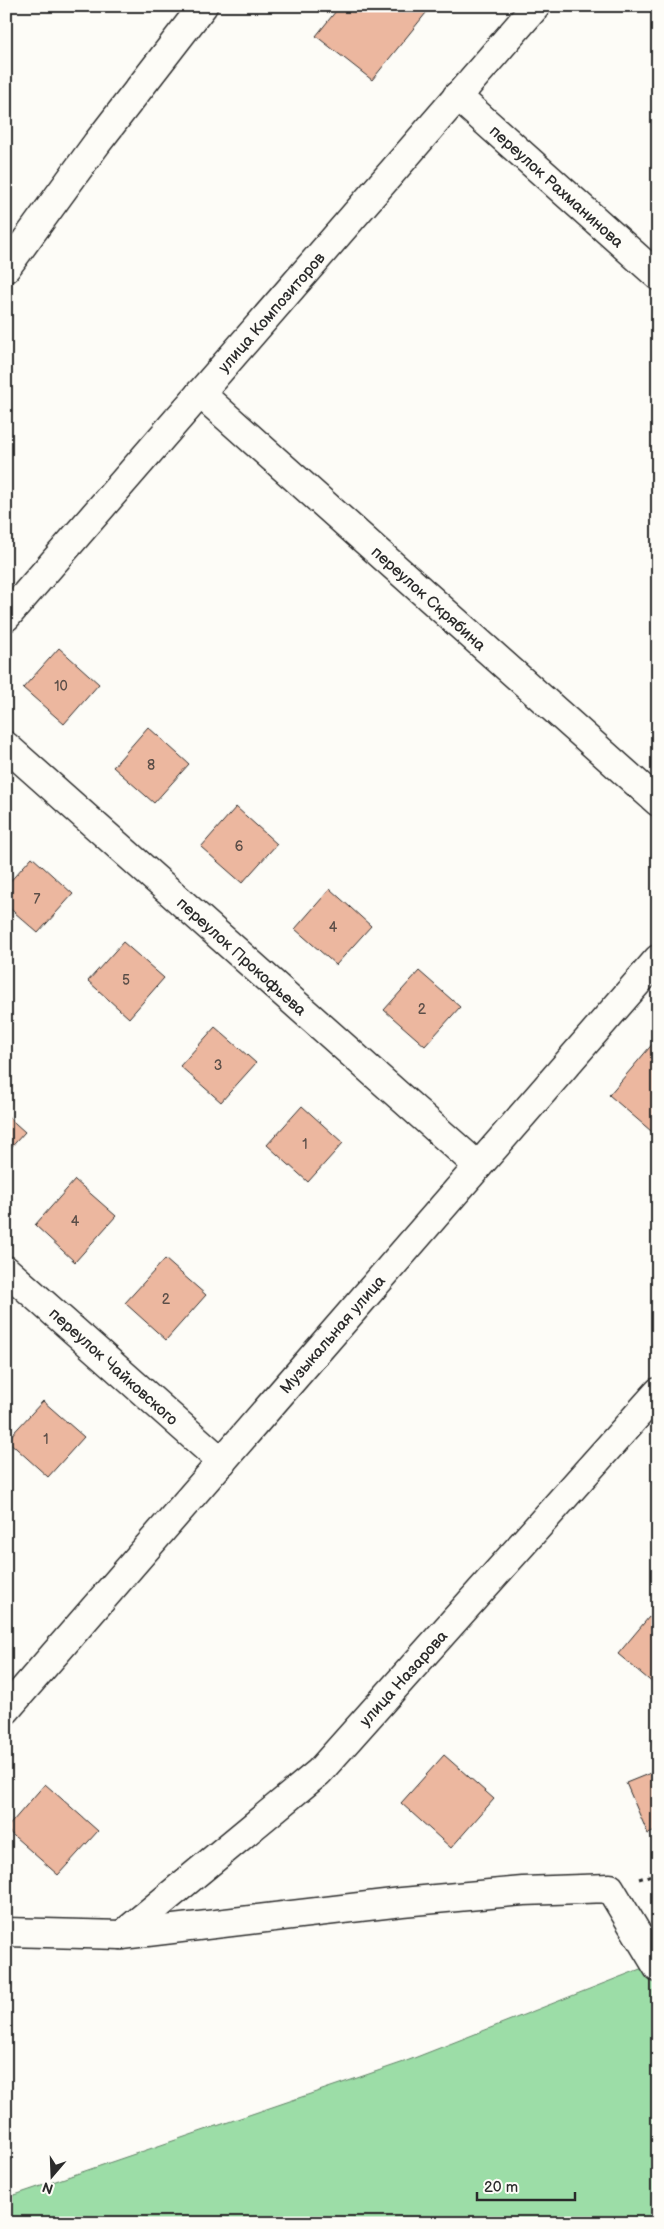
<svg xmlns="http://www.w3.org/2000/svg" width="664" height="2229" font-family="'Balsamiq Sans',sans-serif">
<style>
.green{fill:#9cdda7;stroke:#648469}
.building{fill:#ecb79f;stroke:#2b2b2b}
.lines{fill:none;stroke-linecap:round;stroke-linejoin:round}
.minor-casing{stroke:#2b2b2b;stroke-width:31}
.path{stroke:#2b2b2b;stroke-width:3;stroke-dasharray:4 4;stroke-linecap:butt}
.minor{stroke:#fdfcf7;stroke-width:28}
.labels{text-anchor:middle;stroke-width:4;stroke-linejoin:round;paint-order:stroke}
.number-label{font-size:14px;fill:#5b4e48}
.street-label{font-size:16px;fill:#2b2b2b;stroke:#fdfcf7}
</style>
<rect width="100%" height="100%" fill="#fdfcf7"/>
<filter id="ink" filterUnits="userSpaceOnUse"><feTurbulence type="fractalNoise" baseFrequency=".02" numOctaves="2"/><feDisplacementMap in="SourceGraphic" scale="10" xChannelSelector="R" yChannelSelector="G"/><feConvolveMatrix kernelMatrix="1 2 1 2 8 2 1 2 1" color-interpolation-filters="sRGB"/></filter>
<g filter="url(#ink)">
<path class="green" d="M658 1962V2223H6V2198L404 2062Z"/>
<g class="building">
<path d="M340 6H428L430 8 372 80 316 36Z"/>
<path d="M59 648 99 684 64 724 23 688Z"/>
<path d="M148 727 189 764 154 803 113 767Z"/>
<path d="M236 807 277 844 242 883 201 847Z"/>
<path d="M32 857 73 894 38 933 6 905V886Z"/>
<path d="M330 889 371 926 336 965 295 929Z"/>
<path d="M123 942 164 978 129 1018 88 981Z"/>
<path d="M419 971 460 1007 425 1046 384 1010Z"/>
<path d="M215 1027 256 1063 221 1102 180 1066Z"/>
<path d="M655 1041 658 1043V1137L609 1095Z"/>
<path d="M302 1106 343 1143 308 1182 267 1145Z"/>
<path d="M6 1115 25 1132 6 1153Z"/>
<path d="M75 1180 116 1216 75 1262 35 1225Z"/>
<path d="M165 1259 206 1295 166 1340 125 1303Z"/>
<path d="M43 1401 84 1437 48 1477 7 1440Z"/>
<path d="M649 1617 658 1624V1679L654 1684 618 1654Z"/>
<path d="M444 1755 494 1799 451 1848 401 1803Z"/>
<path d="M658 1770V1830L648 1834 626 1783Z"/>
<path d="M45 1784 98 1831 58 1875 6 1829Z"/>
</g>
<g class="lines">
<g class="minor-casing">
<g id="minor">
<path d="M457 96 658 276"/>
<path d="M6 268 97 143 203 6"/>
<path d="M200 393 658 802"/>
<path d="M6 617 536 6"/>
<path d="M6 746 478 1166"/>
<path d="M6 1270 222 1462"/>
<path d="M6 1710 658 959"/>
<path d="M6 1932 122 1935 402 1902 523 1891 610 1888 658 1968"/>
<path d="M122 1935 319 1772 658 1392"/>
</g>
</g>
<path class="path" d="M639 1879 658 1873"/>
<use href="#minor" class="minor"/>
</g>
</g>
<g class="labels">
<g class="number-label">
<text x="61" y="691">10</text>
<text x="151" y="770">8</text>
<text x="239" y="851">6</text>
<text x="37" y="904">7</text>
<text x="333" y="932">4</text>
<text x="126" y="985">5</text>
<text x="422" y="1014">2</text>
<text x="218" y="1070">3</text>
<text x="305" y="1149">1</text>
<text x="75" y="1226">4</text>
<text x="166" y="1304">2</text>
<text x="46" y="1444">1</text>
</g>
<g class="street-label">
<text transform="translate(557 186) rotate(42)" y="6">переулок Рахманинова</text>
<text transform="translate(271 312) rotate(-49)" y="6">улица Композиторов</text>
<text transform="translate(429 598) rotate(42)" y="6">переулок Скрябина</text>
<text transform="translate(242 956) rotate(42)" y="6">переулок Прокофьева</text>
<text transform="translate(332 1334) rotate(-49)" y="6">Музыкальная улица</text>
<text transform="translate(114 1366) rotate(42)" y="6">переулок Чайковского</text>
<text transform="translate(403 1678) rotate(-48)" y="6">улица Назарова</text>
</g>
</g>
<rect width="664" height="2229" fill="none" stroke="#fdfcf7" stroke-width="25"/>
<rect x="12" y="12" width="639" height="2204" fill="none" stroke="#2b2b2b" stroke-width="2" filter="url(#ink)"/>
<g transform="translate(52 2176) rotate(199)" stroke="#fdfcf7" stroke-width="4" paint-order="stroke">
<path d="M0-4L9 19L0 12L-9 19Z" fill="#2b2b2b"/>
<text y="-8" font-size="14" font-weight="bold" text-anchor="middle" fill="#2b2b2b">N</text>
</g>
<path d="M477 2192v8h98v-8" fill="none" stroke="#2b2b2b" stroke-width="2.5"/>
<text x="484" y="2192" font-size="15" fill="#2b2b2b" stroke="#fdfcf7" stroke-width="4" paint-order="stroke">20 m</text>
</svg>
